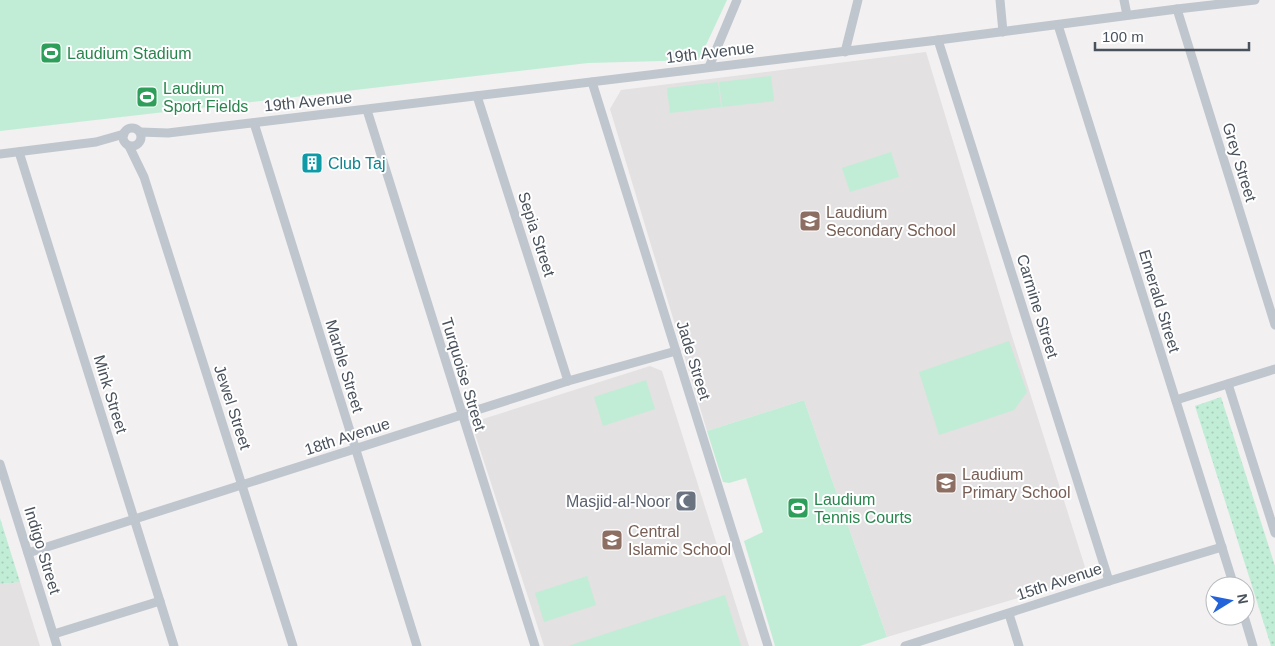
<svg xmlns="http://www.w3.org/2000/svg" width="1275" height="646" font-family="Arial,sans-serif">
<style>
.education{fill:#e3e1e1}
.park{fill:url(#park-dots)}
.pitch{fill:#c1edd6}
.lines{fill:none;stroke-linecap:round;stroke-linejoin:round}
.minor{stroke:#bfc6ce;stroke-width:9}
.labels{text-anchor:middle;stroke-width:4;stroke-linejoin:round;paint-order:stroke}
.street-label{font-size:16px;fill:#49525c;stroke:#fff}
.leisure-label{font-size:16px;fill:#27864d;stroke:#fff;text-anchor:start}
.culture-label{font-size:16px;fill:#0d838f;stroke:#fff;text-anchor:start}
.education-label{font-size:16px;fill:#785e54;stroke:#fff;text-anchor:start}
.worship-label{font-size:16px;fill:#5b616d;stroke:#fff;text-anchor:end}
</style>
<defs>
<pattern id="park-dots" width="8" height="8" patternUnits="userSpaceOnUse" patternTransform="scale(1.25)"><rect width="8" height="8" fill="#c1edd6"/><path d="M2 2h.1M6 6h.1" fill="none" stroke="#a7cdba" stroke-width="1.8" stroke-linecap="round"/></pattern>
</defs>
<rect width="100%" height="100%" fill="#f2f0f0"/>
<g class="education">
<path d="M926 52 1011 333 1085 567 1078 580 887 637 804 400 707 431 610 109 621 90Z"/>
<path d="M650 366 662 371 749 646H544L475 434 483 419Z"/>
<path d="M20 582 40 646H0V584Z"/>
</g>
<g class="park">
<path d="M1221 397 1275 566V646H1271L1195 406Z"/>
<path d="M0 518 20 582 0 584Z"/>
</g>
<g class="pitch">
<path d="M0 0H727L699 60 588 63 0 131Z"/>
<path d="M771 76 774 101 722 107 719 82Z"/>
<path d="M718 82 721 107 670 113 667 88Z"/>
<path d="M891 152 899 177 850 192 842 168Z"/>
<path d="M1009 341 1027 392 1014 410 939 435 919 372Z"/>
<path d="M646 380 655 409 603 426 594 397Z"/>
<path d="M804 400 887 637 860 646H775L744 541 763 532 746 478 729 483 723 482 707 431Z"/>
<path d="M587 576 596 605 544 622 535 593Z"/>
<path d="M725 595 741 646H568Z"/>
</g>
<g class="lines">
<g class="minor">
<path d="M1000 0 1003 32"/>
<path d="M1124 0 1127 15"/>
<path d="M1177 9 1275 325"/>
<path d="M1058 25 1234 586"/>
<path d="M938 40 1109 581"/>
<path d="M845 52 858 0"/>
<path d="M709 67 737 0"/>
<path d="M592 82 768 646"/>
<path d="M477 96 568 381"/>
<path d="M367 110 535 646"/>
<path d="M254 123 417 646"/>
<circle cx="132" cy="137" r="9"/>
<path d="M140 132 168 133 938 40 1177 9 1255 0"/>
<path d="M129 146 144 177 293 646"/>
<path d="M19 152 174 646"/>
<path d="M0 154 96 142 124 134"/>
<path d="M1228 384 1275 533"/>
<path d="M1176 400 1275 369"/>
<path d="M0 464 57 646"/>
<path d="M28 553 568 381 676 351"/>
<path d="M1009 614 1019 646"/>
<path d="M1244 616 1253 646"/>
<path d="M54 634 160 601"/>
<path d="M905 646 1109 581 1222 547"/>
</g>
</g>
<defs>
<g id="stadium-square" transform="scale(1.125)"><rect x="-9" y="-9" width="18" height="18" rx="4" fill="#2e9e5b" stroke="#fff"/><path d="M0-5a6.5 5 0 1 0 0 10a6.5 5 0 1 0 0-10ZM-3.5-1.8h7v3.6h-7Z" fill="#fff"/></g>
<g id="building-square" transform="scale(1.125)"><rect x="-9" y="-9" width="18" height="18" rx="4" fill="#0f9aa8" stroke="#fff"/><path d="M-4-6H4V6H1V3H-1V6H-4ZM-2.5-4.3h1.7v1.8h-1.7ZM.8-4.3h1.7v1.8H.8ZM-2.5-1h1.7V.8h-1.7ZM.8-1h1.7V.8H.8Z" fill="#fff"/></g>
<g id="school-square" transform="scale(1.125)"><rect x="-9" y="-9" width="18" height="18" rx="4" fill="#8d6e63" stroke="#fff"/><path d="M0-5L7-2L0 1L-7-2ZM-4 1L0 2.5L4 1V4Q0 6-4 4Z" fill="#fff"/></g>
<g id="mosque-square" transform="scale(1.125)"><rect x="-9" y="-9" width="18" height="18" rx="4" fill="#6b7280" stroke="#fff"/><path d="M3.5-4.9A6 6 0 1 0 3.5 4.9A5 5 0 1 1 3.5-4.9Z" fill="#fff"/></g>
</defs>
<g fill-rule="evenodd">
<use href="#stadium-square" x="51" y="53"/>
<use href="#stadium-square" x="147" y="97"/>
<use href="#building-square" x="312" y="163"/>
<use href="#school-square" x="810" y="221"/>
<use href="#school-square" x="946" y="483"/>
<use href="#mosque-square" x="686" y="501"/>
<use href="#stadium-square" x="798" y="508"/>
<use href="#school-square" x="612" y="540"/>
</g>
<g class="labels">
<g class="street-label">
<text transform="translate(710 52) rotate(-7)" y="6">19th Avenue</text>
<text transform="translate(308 101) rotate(-6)" y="6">19th Avenue</text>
<text transform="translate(1240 162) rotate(73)" y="6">Grey Street</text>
<text transform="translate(537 234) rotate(72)" y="6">Sepia Street</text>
<text transform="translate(1160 301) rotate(73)" y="6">Emerald Street</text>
<text transform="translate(1038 306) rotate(73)" y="6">Carmine Street</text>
<text transform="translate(694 360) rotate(73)" y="6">Jade Street</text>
<text transform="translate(345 366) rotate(73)" y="6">Marble Street</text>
<text transform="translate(464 374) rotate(73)" y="6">Turquoise Street</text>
<text transform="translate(111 394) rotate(73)" y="6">Mink Street</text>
<text transform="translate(233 407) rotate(72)" y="6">Jewel Street</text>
<text transform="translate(347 436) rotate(-18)" y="6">18th Avenue</text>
<text transform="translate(43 550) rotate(73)" y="6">Indigo Street</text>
<text transform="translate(1059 581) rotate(-18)" y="6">15th Avenue</text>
</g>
<g class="leisure-label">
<text x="67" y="59">Laudium Stadium</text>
<text x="163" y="94">Laudium<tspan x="163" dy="18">Sport Fields</tspan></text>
<text x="814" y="505">Laudium<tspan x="814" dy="18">Tennis Courts</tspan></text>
</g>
<g class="culture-label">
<text x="328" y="169">Club Taj</text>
</g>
<g class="education-label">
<text x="826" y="218">Laudium<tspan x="826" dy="18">Secondary School</tspan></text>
<text x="962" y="480">Laudium<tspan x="962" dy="18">Primary School</tspan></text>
<text x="628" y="537">Central<tspan x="628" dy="18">Islamic School</tspan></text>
</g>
<g class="worship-label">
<text x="670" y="507">Masjid-al-Noor</text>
</g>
</g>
<g transform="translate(1230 601) rotate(80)"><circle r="24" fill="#ffffff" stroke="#b6babe"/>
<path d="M0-4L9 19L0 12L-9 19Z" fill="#2363d9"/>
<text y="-8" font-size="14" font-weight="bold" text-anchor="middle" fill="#49525c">N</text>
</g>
<path d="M1095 42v8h154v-8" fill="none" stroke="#49525c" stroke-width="2.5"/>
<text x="1102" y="42" font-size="15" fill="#49525c" stroke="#ffffff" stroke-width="4" paint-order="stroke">100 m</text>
</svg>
